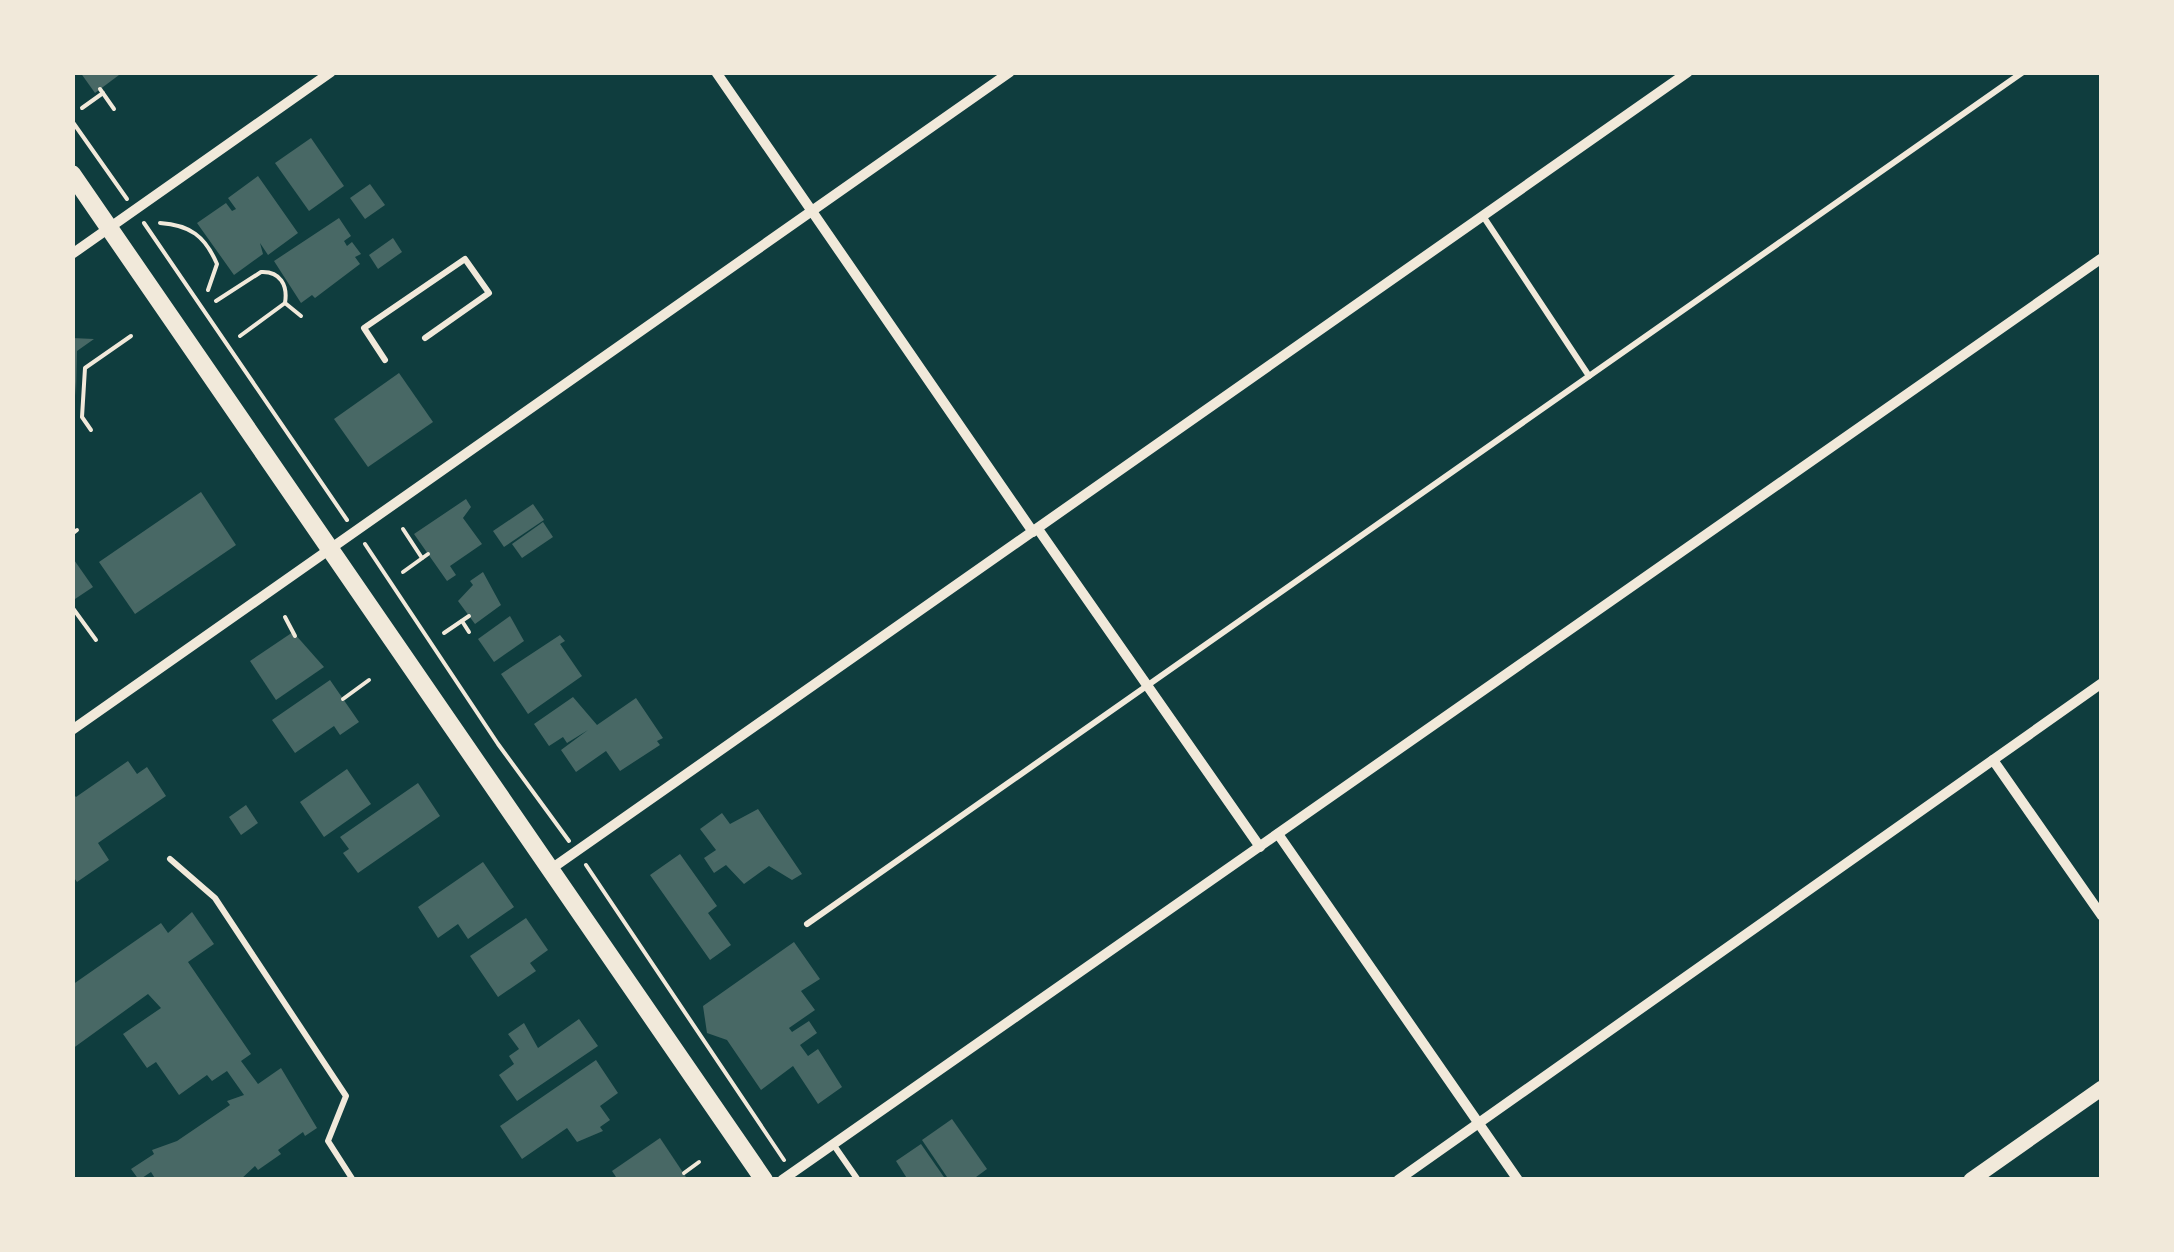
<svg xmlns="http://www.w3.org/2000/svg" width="2174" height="1252" font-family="Signika,sans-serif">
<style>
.building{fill:#486865}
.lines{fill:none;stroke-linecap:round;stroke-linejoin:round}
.path{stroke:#f1e9da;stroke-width:4}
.service{stroke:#f1e9da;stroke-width:6}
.minor{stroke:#f1e9da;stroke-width:10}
.tertiary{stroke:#f1e9da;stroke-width:15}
.secondary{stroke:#f1e9da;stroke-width:18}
</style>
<rect width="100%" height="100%" fill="#0f3d3e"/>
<g class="building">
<path d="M80 72H123L95 93Z"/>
<path d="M311 138 344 186 309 211 275 163Z"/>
<path d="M258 176 298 233 268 255 260 243 263 254 234 275 197 223 226 203 232 211 236 209 228 198Z"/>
<path d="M370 184 385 205 365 219 350 198Z"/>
<path d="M339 218 351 236 344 241 347 246 352 242 361 254 355 257 360 264 315 298 312 295 301 303 274 261Z"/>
<path d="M393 238 402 252 378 269 369 255Z"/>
<path d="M72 338 94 339 77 351 76 396Z"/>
<path d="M399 373 433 422 368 467 334 419Z"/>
<path d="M201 492 236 545 135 614 99 562Z"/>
<path d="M466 499 471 507 463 518 482 544 450 566 456 575 447 581 414 534Z"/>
<path d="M533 504 544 520 504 547 493 531Z"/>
<path d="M543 522 553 537 522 558 512 544Z"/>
<path d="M72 557 93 587 72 601Z"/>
<path d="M483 572 501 605 475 624 458 601 473 585 470 581Z"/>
<path d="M510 616 524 641 494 662 478 639Z"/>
<path d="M293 632 324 667 276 700 250 661Z"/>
<path d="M560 635 565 641 560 644 582 676 528 714 501 674Z"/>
<path d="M330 680 359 722 340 735 334 726 295 753 272 720Z"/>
<path d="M573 697 597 725 636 698 663 738 657 741 660 745 620 771 606 751 576 772 561 750 588 730 567 743 563 737 549 746 534 724Z"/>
<path d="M128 761 137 774 147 767 166 796 98 843 109 860 77 882 72 875V793L76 797Z"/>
<path d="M347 769 371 804 324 837 300 802Z"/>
<path d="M418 783 440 816 358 873 343 853 349 849 340 837Z"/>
<path d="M246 805 258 823 241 835 229 817Z"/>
<path d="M758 809 802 874 792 880 769 866 744 884 726 865 714 873 704 858 716 850 700 829 722 813 730 824Z"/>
<path d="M680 854 717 906 708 913 731 945 710 960 650 875Z"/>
<path d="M483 862 514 907 468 939 458 924 438 938 418 907Z"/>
<path d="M192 912 214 944 188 962 251 1054 241 1061 258 1084 281 1068 317 1128 305 1136 303 1132 278 1150 281 1154 258 1170 255 1166 240 1180H156L151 1172 139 1180 131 1169 154 1154 152 1150 177 1141 230 1105 227 1101 244 1095 227 1071 212 1081 207 1075 179 1095 156 1062 147 1068 123 1034 161 1008 148 994 72 1049V985L161 923 168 933Z"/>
<path d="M526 918 548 950 530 963 536 971 498 997 470 956Z"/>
<path d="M794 942 820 979 801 991 815 1010 789 1028 792 1032 809 1021 817 1033 800 1045 808 1056 818 1049 842 1087 818 1104 793 1066 761 1090 727 1040 707 1033 703 1006Z"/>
<path d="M579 1019 598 1046 517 1101 499 1075 514 1064 509 1056 519 1049 508 1034 524 1023 538 1048Z"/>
<path d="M596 1060 618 1093 600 1106 610 1120 600 1127 603 1131 577 1142 567 1128 522 1159 500 1126Z"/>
<path d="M952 1119 987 1169 972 1180H949L922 1140Z"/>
<path d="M660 1138 688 1180H618L612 1171Z"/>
<path d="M921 1144 946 1180H908L896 1161Z"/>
</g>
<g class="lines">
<g class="path">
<path d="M100 89 114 109"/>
<path d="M82 108 103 93"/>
<path d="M72 121 127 199"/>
<path d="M144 223 347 520"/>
<path d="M160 223C190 225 205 236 217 264L208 290"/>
<path d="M216 301 261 272C280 271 288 285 285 303L240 336"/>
<path d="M285 303 301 316"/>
<path d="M91 430 82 417 85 368 131 336"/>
<path d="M403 529 422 558"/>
<path d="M72 534 77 530"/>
<path d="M365 544 498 744 569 841"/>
<path d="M403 572 428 554"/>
<path d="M72 607 96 640"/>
<path d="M285 617 295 636"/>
<path d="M462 621 469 632"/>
<path d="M444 633 469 616"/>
<path d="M343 699 369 680"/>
<path d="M586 865 784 1160"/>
<path d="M684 1173 699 1162"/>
<path d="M709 1180 710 1179"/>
</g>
<g class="service">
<path d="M1483 216 1589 376"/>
<path d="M385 360 364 328 465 259 489 293 425 338"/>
<path d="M170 859 215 898 346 1096 328 1141 353 1180"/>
<path d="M807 924 2023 72"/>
<path d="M833 1144 858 1180"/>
</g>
<g class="minor">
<path d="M716 72 1033 532"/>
<path d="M72 254 331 72"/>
<path d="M1038 529 1260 847"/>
<path d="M72 730 1010 72"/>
<path d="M1993 760 2102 916"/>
<path d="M1278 834 1518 1180"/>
<path d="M551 869 1688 72"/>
<path d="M782 1180 2102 258"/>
<path d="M1398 1180 2102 683"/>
</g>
<path class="tertiary" d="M1971 1180 2102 1088"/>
<path class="secondary" d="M72 174 764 1180"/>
</g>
<rect width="2174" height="1252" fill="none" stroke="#f1e9da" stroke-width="150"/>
</svg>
